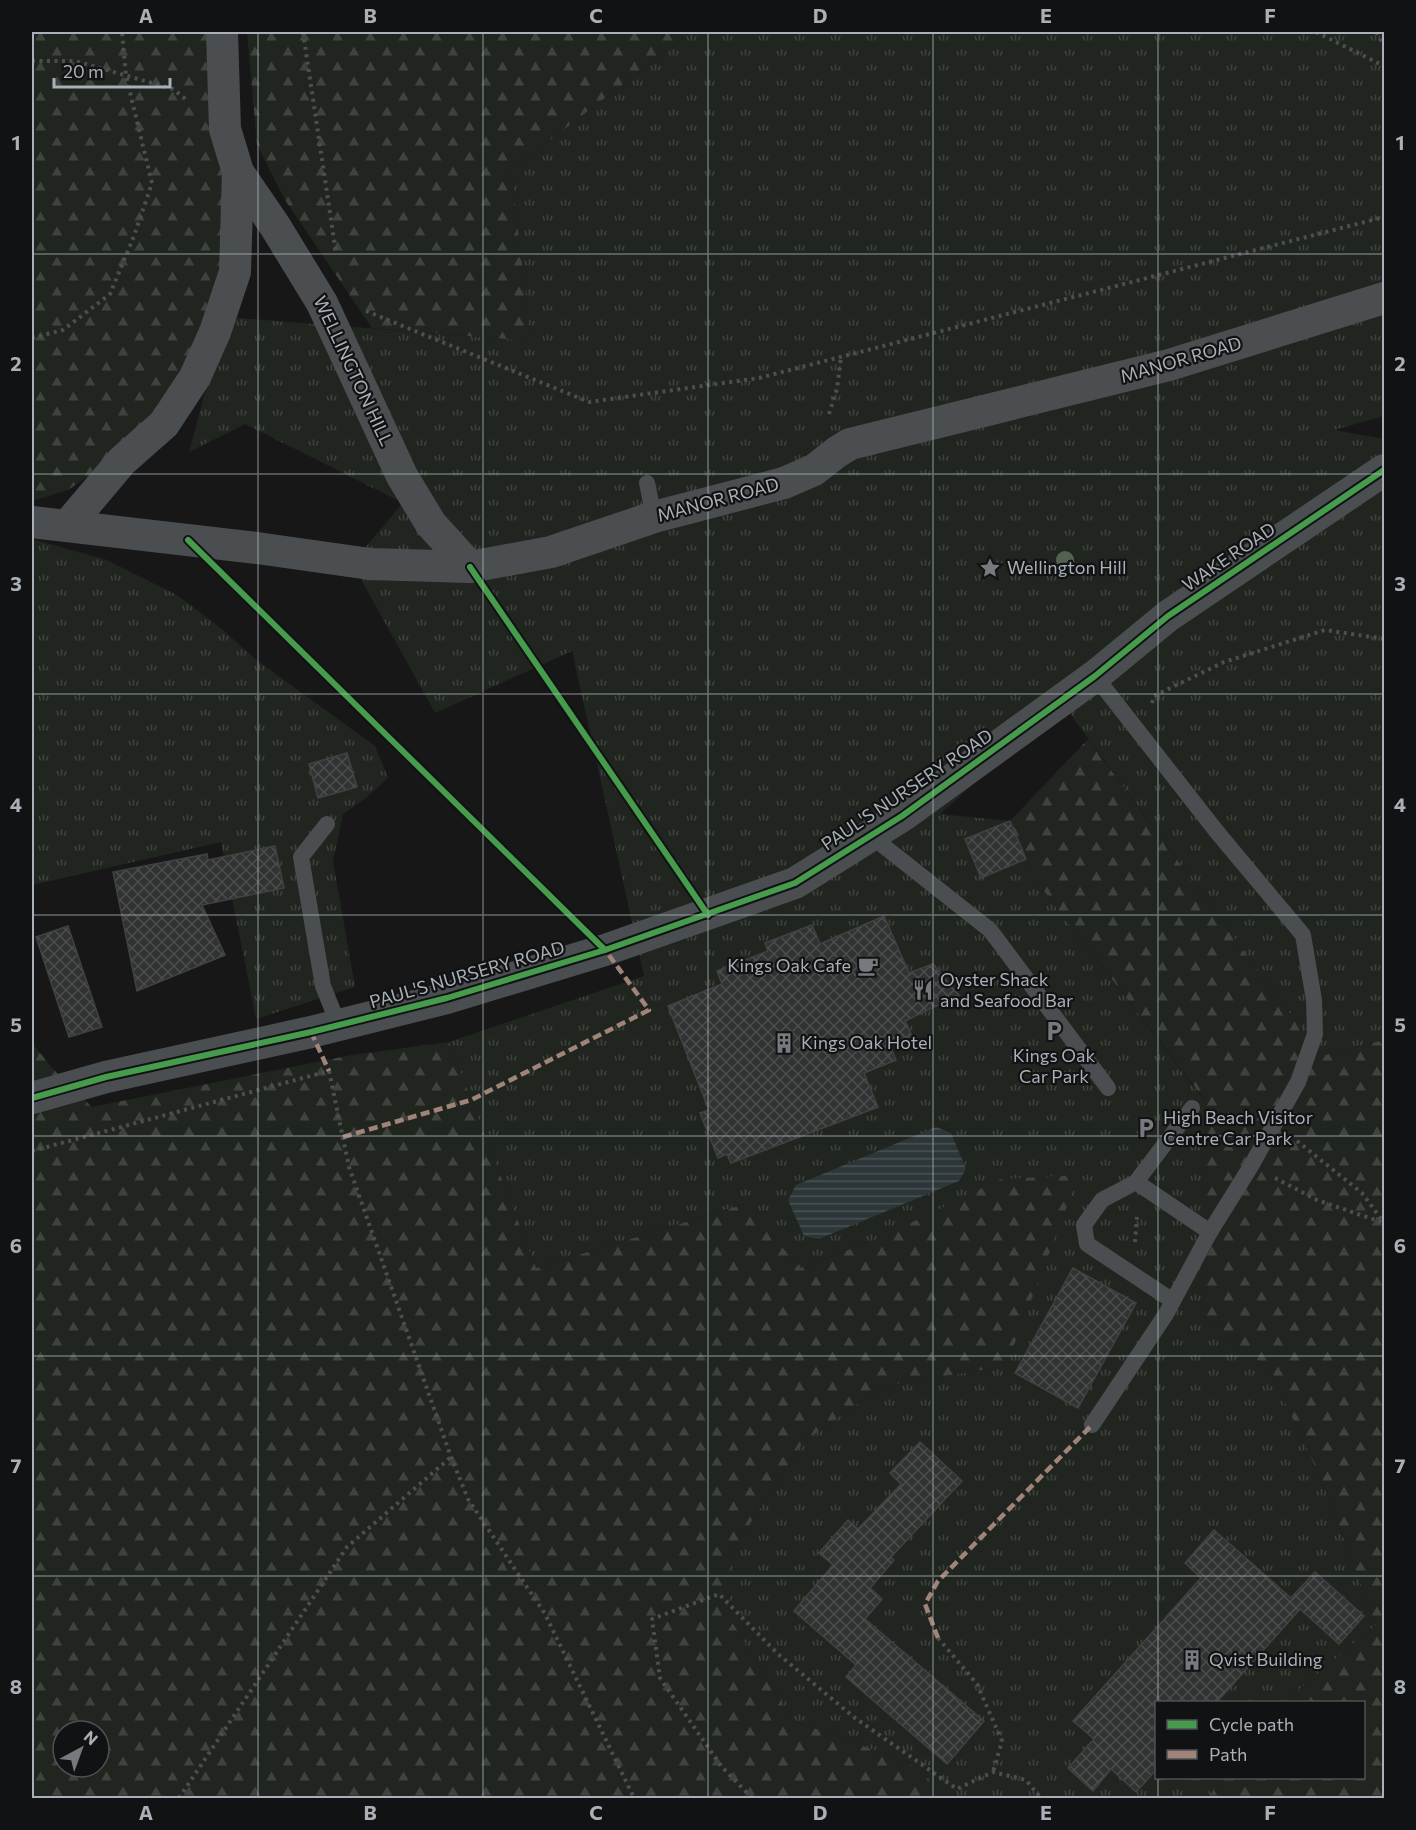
<svg xmlns="http://www.w3.org/2000/svg" width="1416" height="1830" font-family="Commissioner,sans-serif">
<style>
.grass{fill:url(#grass-tufts)}
.forest{fill:url(#forest-firs);fill-rule:evenodd}
.water{fill:url(#water-rules)}
.building{fill:url(#building-cross-hatch);stroke:#3f4243;stroke-width:1.5}
.lines{fill:none;stroke-linecap:round;stroke-linejoin:round}
.path{stroke:#4d4e51;stroke-width:4;stroke-dasharray:3 4.5;stroke-linecap:butt}
.service{stroke:#4b4e50;stroke-width:16}
.minor{stroke:#4b4e50;stroke-width:32}
.quiet{stroke:#a18479;stroke-width:4.5;stroke-dasharray:9 4.5;stroke-linecap:butt}
.cycleway-casing{stroke:#111213;stroke-width:10}
.cycleway{stroke:#469c4c;stroke-width:6}
.tree{fill:#546351}
.grid{fill:none;stroke:#a9b0b7;stroke-width:1.5;stroke-opacity:0.55}
.labels{text-anchor:middle;stroke-width:4.5;stroke-linejoin:round;paint-order:stroke}
.street-label{font-size:18px;fill:#a9b0b7;stroke:#111213}
.poi-label{font-size:18px;fill:#a9b0b7;stroke:#111213;text-anchor:start}
.neatline{fill:none;stroke:#a9b0b7;stroke-width:2}
.grid-label{font-size:20px;text-anchor:middle;font-weight:bold;fill:#a9b0b7}
</style>
<defs>
<pattern id="grass-tufts" width="24" height="20" patternUnits="userSpaceOnUse" patternTransform="scale(1.5)"><rect width="24" height="20" fill="#20261f"/><path d="M3 7l-1-3M5 7V3M7 7l1-3M15 17l-1-3M17 17v-4M19 17l1-3" fill="none" stroke="#3e433d"/></pattern>
<pattern id="forest-firs" width="22" height="20" patternUnits="userSpaceOnUse" patternTransform="scale(1.5)"><rect width="22" height="20" fill="#20261f"/><path d="M5 1l3.5 6h-7zM16 11l3.5 6h-7z" fill="#3e433d"/></pattern>
<pattern id="water-rules" width="6" height="5" patternUnits="userSpaceOnUse" patternTransform="scale(1.5)"><rect width="6" height="5" fill="#2d373a"/><path d="M0 2.5h6" fill="none" stroke="#495154"/></pattern>
<pattern id="building-cross-hatch" width="8" height="8" patternUnits="userSpaceOnUse" patternTransform="scale(1.5)"><rect width="8" height="8" fill="#313232"/><path d="M0 0l8 8M0 8l8-8" fill="none" stroke="#4c4d4d"/></pattern>
</defs>
<rect width="100%" height="100%" fill="#171717"/>
<g class="grass">
<path d="M691 32H1384V416L1334 430 1384 439V1040L1321 1056 1063 704 940 814 1010 821 1034 878 1205 1101 1201 1314 1270 1370 1324 1485 1376 1625 1284 1702H1156V1778H1222L1208 1798H939L924 1770 840 1737 793 1721 729 1617V1556L803 1442 883 1386 1006 1366 880 1238 800 1268 744 1204 536 1268 449 1042 644 976 572 651 435 713 352 563 403 503 245 424 189 452 225 317 531 341 511 170Z"/>
<path d="M32 539 107 560 177 595 222 629 255 659 375 746 388 778 367 797 343 814 333 861 355 987 256 1019 221 842 32 885Z"/>
</g>
<g class="forest">
<path d="M32 32H210L226 218 220 307 182 380 113 459 68 490 32 501Z"/>
<path d="M247 32H691L511 170 531 341 372 328 285 200 257 145Z"/>
<path d="M1088 739 1321 1056 1384 1040V1798H1208L1222 1778H1364V1702H1284L1376 1625 1324 1485 1270 1370 1201 1314 1205 1100 1034 878 1010 821Z"/>
<path d="M449 1042 536 1268 745 1204 800 1268 880 1238 1001 1179 1079 1175 1006 1366 883 1386 803 1442 729 1556V1617L793 1721 840 1737 924 1770 939 1798H32V1043L54 1070 92 1107 352 1055ZM63 1731H99V1767H63Z"/>
</g>
<path class="water" d="M936 1127 951 1133 966 1169 959 1181 819 1239 804 1236 788 1200 796 1185Z"/>
<g class="building">
<path d="M347 753 357 787 318 798 309 764Z"/>
<path d="M1010 821 1026 859 981 878 965 839Z"/>
<path d="M275 846 284 888 202 905 225 955 137 991 113 872 207 854 208 860Z"/>
<path d="M884 916 909 973 933 964 959 995 905 1021 912 1036 890 1046 896 1060 864 1073 878 1107 731 1163 727 1154 718 1158 700 1113 709 1110 668 1006 722 984 717 971 768 951 765 943 812 925 820 944Z"/>
<path d="M68 926 102 1027 69 1037 36 937Z"/>
<path d="M1073 1268 1136 1303 1078 1408 1015 1373Z"/>
<path d="M920 1442 962 1481 891 1557 894 1560 870 1588 882 1599 865 1619 984 1721 947 1764 846 1677 856 1665 794 1611 833 1565 819 1553 848 1520 858 1529 901 1484 890 1473Z"/>
<path d="M1214 1530 1291 1598 1315 1572 1364 1616 1339 1644 1300 1609 1217 1702H1156V1770L1136 1792 1111 1769 1093 1791 1068 1768 1094 1739 1073 1721 1201 1578 1185 1563Z"/>
</g>
<g class="lines">
<g class="path">
<path d="M303 32 336 253"/>
<path d="M1316 32 1384 66"/>
<path d="M1377 32 1384 46"/>
<path d="M32 61H75L173 89 188 101"/>
<path d="M366 311 589 402 759 378 1384 217"/>
<path d="M32 338 63 330 110 294 134 236 152 183 126 76 122 32"/>
<path d="M829 414 837 389 841 357"/>
<path d="M1152 703 1154 696 1224 662 1325 630 1384 639"/>
<path d="M1297 1141 1362 1193 1384 1223"/>
<path d="M32 1151 329 1071 349 1167 451 1457 468 1499 545 1614 634 1798"/>
<path d="M1275 1178 1317 1200 1384 1223"/>
<path d="M1135 1242 1137 1217"/>
<path d="M938 1638 977 1684 1002 1741 993 1772"/>
<path d="M179 1798 347 1547 451 1457"/>
<path d="M752 1798 721 1766 660 1678 652 1619 719 1594 778 1654 855 1718 957 1789 993 1772 1026 1780 1041 1798"/>
</g>
<g class="service">
<path d="M647 483 654 517"/>
<path d="M327 824 301 857 323 986 339 1026"/>
<path d="M871 836 990 930 1108 1088"/>
<path d="M1136 1182 1192 1108"/>
<path d="M1173 1301 1087 1244 1084 1225 1102 1200 1136 1182 1210 1232"/>
<path d="M1092 1425 1166 1314 1210 1232 1251 1166 1298 1082 1315 1034 1314 1000 1303 935 1217 832 1095 676"/>
</g>
<g class="minor">
<path d="M238 172 275 226 322 303 402 476 431 524 470 567"/>
<path d="M32 522 257 548 370 564 470 567 551 552 654 517 784 483 814 470 837 452 850 444 1169 365 1384 298"/>
<path d="M68 525 122 461 164 424 195 377 215 332 235 272 238 172 225 129 222 32"/>
<path d="M32 1098 106 1077 311 1032 447 998 605 950 795 883 902 816 1095 676 1168 616 1384 470"/>
</g>
<g class="quiet">
<path d="M311 1032 329 1071"/>
<path d="M343 1137 471 1100 649 1010 603 947"/>
<path d="M938 1638 925 1604 938 1581 1092 1425"/>
</g>
<g class="cycleway-casing">
<g id="cycleway">
<path d="M188 540 605 950"/>
<path d="M470 567 708 915"/>
<path d="M32 1098 106 1077 311 1032 447 998 605 950 795 883 902 816 1095 676 1168 616 1384 470"/>
</g>
</g>
<use href="#cycleway" class="cycleway"/>
</g>
<circle class="tree" cx="1065" cy="560" r="9"/>
<path class="grid" d="M258 32V1798M483 32V1798M708 32V1798M933 32V1798M1158 32V1702M32 254H1384M32 474H1384M32 694H1384M32 915H1384M32 1136H1384M32 1356H1384M32 1576H1384M1158 1778V1798"/>
<defs>
<g id="sight-bare" transform="scale(1.62)"><path d="M0-6L1.8-2.2L6-1.7L2.9 1.2L3.7 5.4L0 3.3L-3.7 5.4L-2.9 1.2L-6-1.7L-1.8-2.2Z" fill="#767a7f" stroke="#111213" stroke-width="2.5" paint-order="stroke"/></g>
<g id="cafe-bare" transform="scale(1.62)"><path d="M-5.5-4.5H6V0H3Q3 3.5 0 3.5H-2.5Q-5.5 3.5-5.5 0ZM3-3.2v2h1.7v-2ZM-6 4.5H4V6H-6Z" fill="#767a7f" stroke="#111213" stroke-width="2.5" paint-order="stroke"/></g>
<g id="restaurant-bare" transform="scale(1.62)"><path d="M-5-6h1v4h1v-4h1v4h1v-4h1v5L-1.5 .5V6h-2V.5L-5-1ZM5-6V6H3V1.5H1.5Q1.5-4 5-6Z" fill="#767a7f" stroke="#111213" stroke-width="2.5" paint-order="stroke"/></g>
<g id="parking-bare" transform="scale(1.62)"><path d="M-3.5-5.5H1a3.5 3.5 0 0 1 0 7H-1V5.5H-3.5ZM-1-3.4V-.6H.8a1.4 1.4 0 0 0 0-2.8Z" fill="#767a7f" stroke="#111213" stroke-width="2.5" paint-order="stroke"/></g>
<g id="building-bare" transform="scale(1.62)"><path d="M-4-6H4V6H1V3H-1V6H-4ZM-2.5-4.3h1.7v1.8h-1.7ZM.8-4.3h1.7v1.8H.8ZM-2.5-1h1.7V.8h-1.7ZM.8-1h1.7V.8H.8Z" fill="#767a7f" stroke="#111213" stroke-width="2.5" paint-order="stroke"/></g>
</defs>
<g fill-rule="evenodd">
<use href="#sight-bare" x="990" y="568"/>
<use href="#cafe-bare" x="868" y="966"/>
<use href="#restaurant-bare" x="923" y="990"/>
<use href="#parking-bare" x="1054" y="1031"/>
<use href="#building-bare" x="784" y="1043"/>
<use href="#parking-bare" x="1146" y="1128"/>
<use href="#building-bare" x="1192" y="1660"/>
</g>
<g class="labels">
<g class="street-label">
<text transform="translate(1181 360) rotate(-16)" y="6">MANOR ROAD</text>
<text transform="translate(353 371) rotate(65)" y="6">WELLINGTON HILL</text>
<text transform="translate(718 500) rotate(-15)" y="6">MANOR ROAD</text>
<text transform="translate(1229 557) rotate(-34)" y="6">WAKE ROAD</text>
<text transform="translate(907 790) rotate(-34)" y="6">PAUL'S NURSERY ROAD</text>
<text transform="translate(467 975) rotate(-16)" y="6">PAUL'S NURSERY ROAD</text>
</g>
<g class="poi-label">
<text x="1007" y="574">Wellington Hill</text>
<text x="851" y="972" text-anchor="end">Kings Oak Cafe</text>
<text x="940" y="986">Oyster Shack<tspan x="940" dy="21">and Seafood Bar</tspan></text>
<text x="801" y="1049">Kings Oak Hotel</text>
<text x="1054" y="1062" text-anchor="middle">Kings Oak<tspan x="1054" dy="21">Car Park</tspan></text>
<text x="1163" y="1124">High Beach Visitor<tspan x="1163" dy="21">Centre Car Park</tspan></text>
<text x="1209" y="1666">Qvist Building</text>
</g>
</g>
<rect width="1416" height="1830" fill="none" stroke="#111213" stroke-width="66"/>
<rect x="1155" y="1701" width="210" height="78" fill="#111213" stroke="#4e5155" stroke-width="1.5"/>
<rect x="1167" y="1720" width="30" height="9" fill="#469c4c" stroke="#4e5155" stroke-width="1.5"/>
<text x="1209" y="1731" font-size="18" fill="#a9b0b7">Cycle path</text>
<rect x="1167" y="1750" width="30" height="9" fill="#a18479" stroke="#4e5155" stroke-width="1.5"/>
<text x="1209" y="1761" font-size="18" fill="#a9b0b7">Path</text>
<g transform="translate(81 1749) rotate(41)"><circle r="28" fill="#111213" stroke="#4e5155" stroke-width="1.5"/>
<path d="M0-4.5L10 22L0 15L-10 22Z" fill="#767a7f"/>
<text y="-9" font-size="16" font-weight="bold" text-anchor="middle" fill="#a9b0b7">N</text>
</g>
<path d="M54 78v9h116v-9" fill="none" stroke="#a9b0b7" stroke-width="3"/>
<text x="63" y="78" font-size="18" fill="#a9b0b7" stroke="#111213" stroke-width="4.5" paint-order="stroke">20 m</text>
<rect x="33" y="33" width="1350" height="1764" class="neatline"/>
<g class="grid-label">
<text x="146" y="23">A</text>
<text x="370" y="23">B</text>
<text x="596" y="23">C</text>
<text x="820" y="23">D</text>
<text x="1046" y="23">E</text>
<text x="1270" y="23">F</text>
<text x="16" y="150">1</text>
<text x="1400" y="150">1</text>
<text x="16" y="371">2</text>
<text x="1400" y="371">2</text>
<text x="16" y="591">3</text>
<text x="1400" y="591">3</text>
<text x="16" y="812">4</text>
<text x="1400" y="812">4</text>
<text x="16" y="1032">5</text>
<text x="1400" y="1032">5</text>
<text x="16" y="1253">6</text>
<text x="1400" y="1253">6</text>
<text x="16" y="1473">7</text>
<text x="1400" y="1473">7</text>
<text x="16" y="1694">8</text>
<text x="1400" y="1694">8</text>
<text x="146" y="1820">A</text>
<text x="370" y="1820">B</text>
<text x="596" y="1820">C</text>
<text x="820" y="1820">D</text>
<text x="1046" y="1820">E</text>
<text x="1270" y="1820">F</text>
</g>
</svg>
